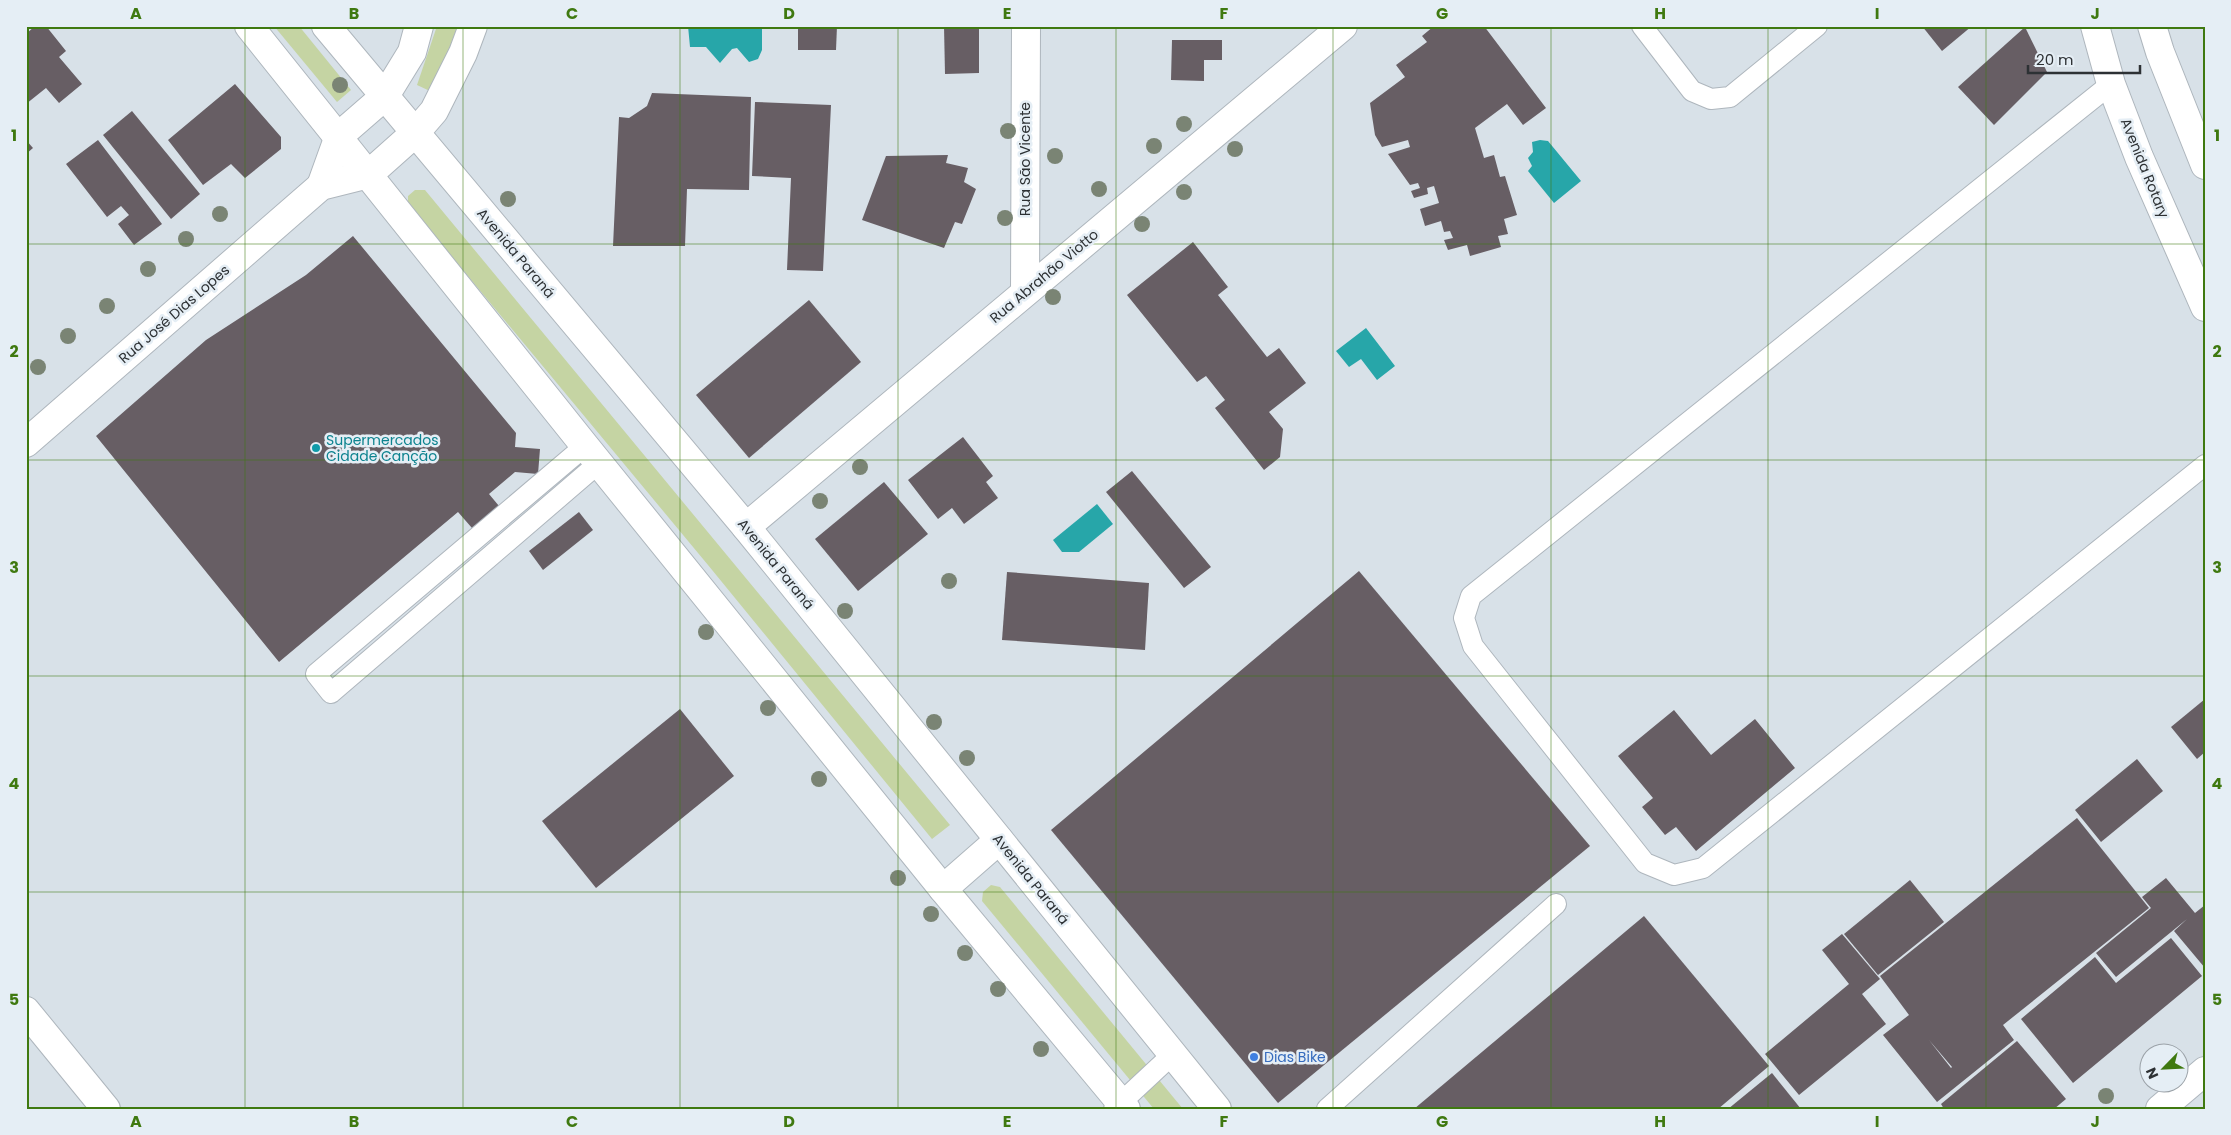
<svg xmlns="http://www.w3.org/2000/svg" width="2231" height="1135" font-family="Poppins,sans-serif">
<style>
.green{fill:#c5d4a3}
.water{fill:#27a6a9}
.building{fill:#675e64;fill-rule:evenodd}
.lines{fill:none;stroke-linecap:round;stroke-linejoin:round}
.lane-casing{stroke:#aeb6bd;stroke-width:22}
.street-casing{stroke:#aeb6bd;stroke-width:30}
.secondary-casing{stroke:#aeb6bd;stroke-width:30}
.lane{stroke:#fff;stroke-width:20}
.street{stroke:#fff;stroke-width:28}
.secondary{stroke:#fff;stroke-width:28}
.tree{fill:#7a8474}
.grid{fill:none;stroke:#3f7910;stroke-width:1;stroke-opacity:0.55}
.culture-dot{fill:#0f9aa8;stroke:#e5eef5;stroke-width:2}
.shop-dot{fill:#3f7fe0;stroke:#e5eef5;stroke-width:2}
.labels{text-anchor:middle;stroke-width:5;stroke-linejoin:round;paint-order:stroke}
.street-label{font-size:14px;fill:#2d3134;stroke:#e5eef5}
.culture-label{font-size:14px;fill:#0d838f;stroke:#e5eef5;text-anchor:start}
.shop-label{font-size:14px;fill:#366cbe;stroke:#e5eef5;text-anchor:start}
.neatline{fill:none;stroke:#3f7910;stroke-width:2}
.grid-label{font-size:16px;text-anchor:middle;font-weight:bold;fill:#3f7910}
</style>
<rect width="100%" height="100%" fill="#d8e1e8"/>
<g class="green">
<path d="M274 26H299L351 90 337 102Z"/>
<path d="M437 26H457L453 42 432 92 417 85Z"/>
<path d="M415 190H425L950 825 932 839 708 565 408 204V196Z"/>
<path d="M991 885 1000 887 1183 1109H1154L982 901 983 892Z"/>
</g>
<g class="water">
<path d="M688 26H762V50L758 59 749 62 737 48 732 49 720 63 706 47H690Z"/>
<path d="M1540 140 1548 141 1581 181 1554 203 1528 171 1532 166 1528 158 1533 152 1532 142Z"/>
<path d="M1366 328 1395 366 1377 380 1361 359 1349 367 1336 351Z"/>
<path d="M1097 504 1113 524 1079 552H1062L1053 540Z"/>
</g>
<g class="building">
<path d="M35 26H46L66 51 59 57 82 84 59 103 46 88 26 104V34Z"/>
<path d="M798 26H837L836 50H798Z"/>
<path d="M944 26H979V73L945 74Z"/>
<path d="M1434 26H1484L1546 108 1523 125 1507 104 1475 128 1484 158 1494 155 1500 177 1505 176 1517 215 1504 219 1508 234 1498 236 1501 247 1470 256 1467 245 1448 250 1444 240 1453 238 1450 231 1444 232 1441 221 1425 226 1420 209 1439 203 1434 186 1427 188 1428 194 1414 198 1411 191 1420 188 1418 183 1410 185 1388 154 1410 147 1408 140 1382 147 1375 135 1370 103 1405 77 1396 65 1427 42 1422 36Z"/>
<path d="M1922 26H1972L1942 51Z"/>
<path d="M2025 27 2047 72 1994 125 1958 87Z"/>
<path d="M1172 40H1222V60H1204V81L1171 80Z"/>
<path d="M235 84 281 137V149L245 178 231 164 203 185 168 140Z"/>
<path d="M652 93 751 97 749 190 687 189 685 246H613L619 117 629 118 647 106Z"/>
<path d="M755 102 831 105 823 271 787 270 791 178 752 176Z"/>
<path d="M132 111 200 194 171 219 103 135Z"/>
<path d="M26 140 33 148 26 154Z"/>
<path d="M98 140 162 224 134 245 118 224 129 215 121 206 107 217 66 164Z"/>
<path d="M948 155 946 163 968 168 964 182 976 189 962 224 955 222 944 248 862 220 886 156Z"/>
<path d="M353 236 516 433 515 447 540 449 538 474 515 472 489 494 499 506 472 528 458 512 279 662 96 436 206 340 306 275Z"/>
<path d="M1193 242 1228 287 1218 295 1267 357 1279 348 1306 383 1269 412 1283 429 1280 457 1264 470 1215 408 1225 400 1206 376 1197 382 1127 295Z"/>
<path d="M809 300 861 362 749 458 696 395Z"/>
<path d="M963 437 993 476 986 482 998 498 964 524 952 508 938 519 908 480Z"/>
<path d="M1132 471 1211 567 1184 588 1106 492Z"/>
<path d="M884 482 928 534 858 591 815 539Z"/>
<path d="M579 512 593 530 543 570 529 551Z"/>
<path d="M1359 571 1590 846 1278 1103 1051 830Z"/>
<path d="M1007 572 1149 583 1145 650 1002 640Z"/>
<path d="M2205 699V752L2197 759 2171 727Z"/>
<path d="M680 709 734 776 596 888 542 821Z"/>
<path d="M1674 710 1711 755 1755 719 1795 768 1696 851 1676 827 1665 835 1642 807 1653 798 1618 756Z"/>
<path d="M2137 759 2163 791 2101 842 2075 810Z"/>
<path d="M2077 818 2149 908 2003 1025 2014 1040 1937 1102 1883 1035 1909 1015 1880 976ZM1929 1040 1952 1067 1951 1068Z"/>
<path d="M2166 878 2195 913 2205 905V968L2174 931 2187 919 2116 977 2096 953 2151 908 2142 897Z"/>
<path d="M1910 880 1944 922 1878 975 1844 934Z"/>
<path d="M1644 916 1769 1066 1718 1109H1414Z"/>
<path d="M1842 934 1880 979 1862 994 1886 1024 1799 1095 1765 1054 1849 984 1822 950Z"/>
<path d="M2171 938 2202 976 2073 1083 2021 1019 2095 957 2116 983Z"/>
<path d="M2017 1041 2066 1099 2054 1109H1944L1941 1104Z"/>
<path d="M1772 1073 1801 1109H1728Z"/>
</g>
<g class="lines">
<g class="lane-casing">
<g id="lane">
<path d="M1642 26 1692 91 1711 99 1730 97 1817 26"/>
<path d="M2111 84 1471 596 1464 618 1473 646 1645 863 1674 875 1703 868 2205 465"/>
<path d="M585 446 316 674 331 693 600 462"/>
<path d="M1114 1109 1173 1054"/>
<path d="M1327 1109 1556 904"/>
</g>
</g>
<g class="street-casing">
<g id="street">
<path d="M2095 26 2111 84 2139 157 2205 307"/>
<path d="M2152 26 2160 52 2205 165"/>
<path d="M321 186 339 136"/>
<path d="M1025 292 1026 26"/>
<path d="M26 443 321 186 369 174"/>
<path d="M746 527 1343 26"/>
<path d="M26 1011 106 1109"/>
</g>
</g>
<g class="secondary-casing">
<g id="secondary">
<path d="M249 26 585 446 943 889 1126 1109"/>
<path d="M326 26 746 527 1217 1109"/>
<path d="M339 136 385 96 412 52 419 26"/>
<path d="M369 174 415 133 434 111 463 53 473 26"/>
<path d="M943 889 999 840"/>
<path d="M2160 1109 2205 1071"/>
</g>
</g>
<use href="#lane" class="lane"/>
<use href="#street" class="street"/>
<use href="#secondary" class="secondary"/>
</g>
<g class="tree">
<circle cx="340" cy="85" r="8"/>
<circle cx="1184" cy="124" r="8"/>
<circle cx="1008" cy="131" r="8"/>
<circle cx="1154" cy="146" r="8"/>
<circle cx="1235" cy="149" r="8"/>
<circle cx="1055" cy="156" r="8"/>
<circle cx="1099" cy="189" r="8"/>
<circle cx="1184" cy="192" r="8"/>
<circle cx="508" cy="199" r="8"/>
<circle cx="220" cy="214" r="8"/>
<circle cx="1005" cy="218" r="8"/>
<circle cx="1142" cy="224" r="8"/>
<circle cx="186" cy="239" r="8"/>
<circle cx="148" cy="269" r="8"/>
<circle cx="1053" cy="297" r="8"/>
<circle cx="107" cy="306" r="8"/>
<circle cx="68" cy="336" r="8"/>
<circle cx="38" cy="367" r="8"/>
<circle cx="860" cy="467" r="8"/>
<circle cx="820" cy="501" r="8"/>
<circle cx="949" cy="581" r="8"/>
<circle cx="845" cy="611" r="8"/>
<circle cx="706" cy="632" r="8"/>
<circle cx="768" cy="708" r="8"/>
<circle cx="934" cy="722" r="8"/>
<circle cx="967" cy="758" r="8"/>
<circle cx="819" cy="779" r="8"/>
<circle cx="898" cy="878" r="8"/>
<circle cx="931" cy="914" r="8"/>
<circle cx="965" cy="953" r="8"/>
<circle cx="998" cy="989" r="8"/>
<circle cx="1041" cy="1049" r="8"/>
<circle cx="2106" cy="1096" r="8"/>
</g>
<path class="grid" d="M245 26V1109M463 26V1109M680 26V1109M898 26V1109M1116 26V1109M1333 26V1109M1551 26V1109M1768 26V1109M1986 26V1109M26 244H2205M26 460H2205M26 676H2205M26 892H2205"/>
<circle class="culture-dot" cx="316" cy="448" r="5"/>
<circle class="shop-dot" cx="1254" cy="1057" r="5"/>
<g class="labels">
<g class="street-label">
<text transform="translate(1025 159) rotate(-90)" y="5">Rua São Vicente</text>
<text transform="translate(2145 168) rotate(68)" y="5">Avenida Rotary</text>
<text transform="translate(516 253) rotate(50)" y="5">Avenida Paraná</text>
<text transform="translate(1044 276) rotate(-40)" y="5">Rua Abrahão Viotto</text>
<text transform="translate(174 314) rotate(-41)" y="5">Rua José Dias Lopes</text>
<text transform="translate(776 564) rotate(51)" y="5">Avenida Paraná</text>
<text transform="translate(1031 879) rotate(51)" y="5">Avenida Paraná</text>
</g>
<g class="culture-label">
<text x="326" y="445">Supermercados<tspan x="326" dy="16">Cidade Canção</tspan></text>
</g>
<g class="shop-label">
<text x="1264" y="1062">Dias Bike</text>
</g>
</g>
<rect width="2231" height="1135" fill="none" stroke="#e5eef5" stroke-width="55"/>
<g transform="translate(2164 1068) rotate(246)"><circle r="24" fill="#e5eef5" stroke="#9ba2a8"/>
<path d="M0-4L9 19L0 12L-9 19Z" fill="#3f7910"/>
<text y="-8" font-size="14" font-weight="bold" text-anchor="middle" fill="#2d3134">N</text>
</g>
<path d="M2028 65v8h112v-8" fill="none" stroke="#2d3134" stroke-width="2.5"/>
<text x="2036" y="65" font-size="15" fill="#2d3134" stroke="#e5eef5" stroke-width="4" paint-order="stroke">20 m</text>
<rect x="28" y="28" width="2176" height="1080" class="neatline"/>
<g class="grid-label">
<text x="136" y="19">A</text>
<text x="354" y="19">B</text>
<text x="572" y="19">C</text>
<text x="789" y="19">D</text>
<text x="1007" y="19">E</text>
<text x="1224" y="19">F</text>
<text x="1442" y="19">G</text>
<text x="1660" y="19">H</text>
<text x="1877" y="19">I</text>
<text x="2095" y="19">J</text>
<text x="14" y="141">1</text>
<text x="2217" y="141">1</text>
<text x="14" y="357">2</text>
<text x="2217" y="357">2</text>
<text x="14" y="573">3</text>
<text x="2217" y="573">3</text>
<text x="14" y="789">4</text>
<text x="2217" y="789">4</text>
<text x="14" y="1005">5</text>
<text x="2217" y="1005">5</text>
<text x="136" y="1127">A</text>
<text x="354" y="1127">B</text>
<text x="572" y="1127">C</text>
<text x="789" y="1127">D</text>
<text x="1007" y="1127">E</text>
<text x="1224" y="1127">F</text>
<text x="1442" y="1127">G</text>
<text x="1660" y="1127">H</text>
<text x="1877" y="1127">I</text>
<text x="2095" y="1127">J</text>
</g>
</svg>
